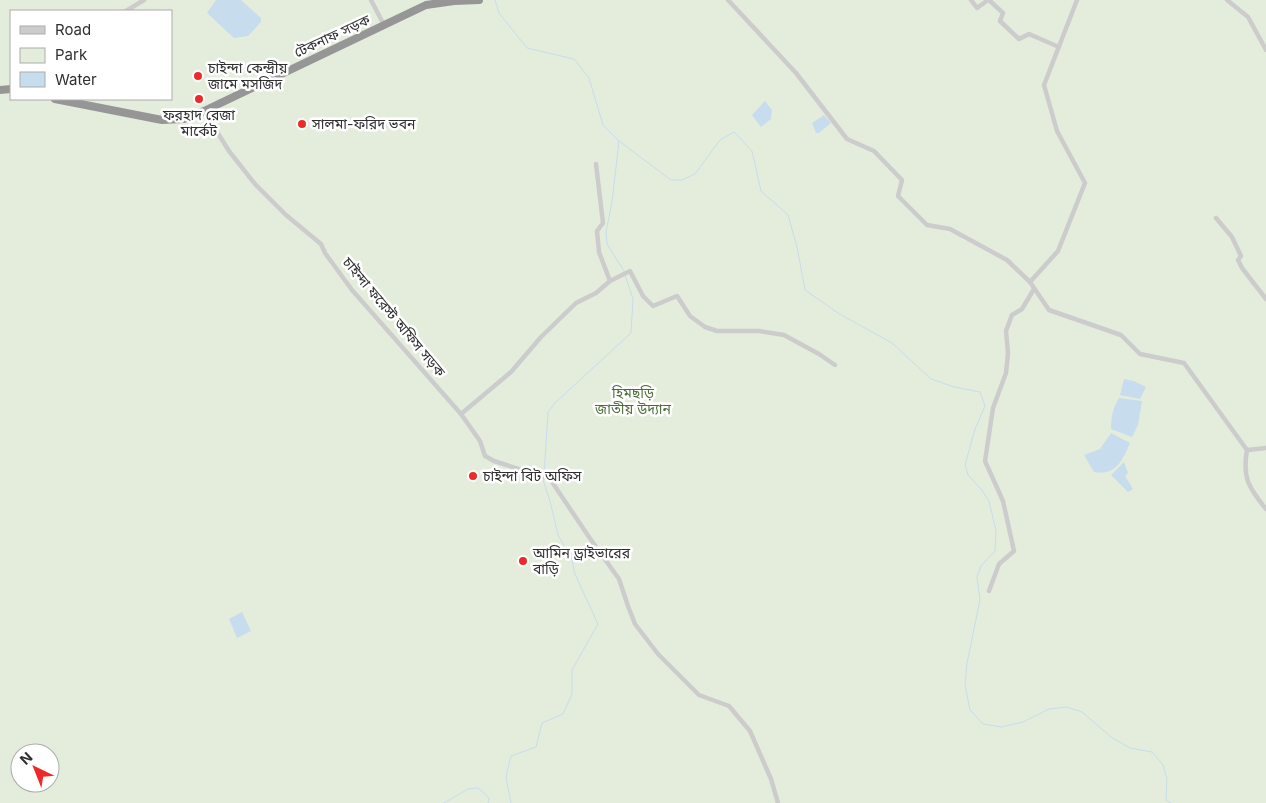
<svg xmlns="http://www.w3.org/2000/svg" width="1266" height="803" font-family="Inter,'Noto Sans Bengali',sans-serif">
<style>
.green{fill:#e4eddc;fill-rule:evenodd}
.water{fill:#c7dced}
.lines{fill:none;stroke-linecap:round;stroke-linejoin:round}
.stream{stroke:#c7dced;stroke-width:1}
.street{stroke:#ccc;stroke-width:4.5}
.highway{stroke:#969696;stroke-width:8}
.poi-dot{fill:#ed292a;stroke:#fff;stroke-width:2}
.labels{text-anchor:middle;stroke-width:5;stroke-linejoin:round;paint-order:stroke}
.street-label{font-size:14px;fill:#2f2f2f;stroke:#fff}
.poi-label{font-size:14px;fill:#2f2f2f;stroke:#fff;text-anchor:start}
.park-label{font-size:14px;fill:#4e6c3a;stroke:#fff}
</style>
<rect width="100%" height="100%" fill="#fff"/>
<path class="green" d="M0 0H1266V803H0ZM11 11H171V99H11ZM20 753H50V783H20Z"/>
<g class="water">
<path d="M216 0H241L261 18V22L248 36 234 38 207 13Z"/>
<path d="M765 101 772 110 771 119 761 127 752 115Z"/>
<path d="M824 115 831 123 819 133H816L812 123Z"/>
<path d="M1124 379 1134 381 1146 387 1140 399 1120 395Z"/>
<path d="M1119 398 1142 401 1138 425 1132 437 1111 429C1111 417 1113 407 1119 398Z"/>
<path d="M1111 433 1130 443C1123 460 1116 476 1094 472L1084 455 1100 449Z"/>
<path d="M1124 462 1128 473 1125 476 1133 489 1128 492 1111 475Z"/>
<path d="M242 612 251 631 237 638 229 619Z"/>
</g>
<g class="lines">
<g class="stream">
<path d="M495 0 499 13 527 48 574 59 589 78 603 125 619 141 671 180H682L695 174 720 140 734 132 752 151 761 191 788 215 797 247 805 290 838 313 892 343 931 379 954 387 980 392 985 406 975 429 965 465 968 475 981 489 989 501 996 531 995 551 981 566 977 577 980 600 967 663 965 685 970 710 983 724 1001 727 1023 722 1049 709 1066 707 1082 712 1111 737 1130 748 1152 752 1163 765 1167 779 1166 800 1171 803"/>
<path d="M619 141 612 202 606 232 607 244 624 271"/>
<path d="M544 476 548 412 556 402 631 333 633 299 625 275"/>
<path d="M444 803 468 789 478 788 489 798 488 803"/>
<path d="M511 803 506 777 511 756 536 747 542 723 563 714 572 694V670L598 624 579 583 574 571 572 559 558 535 550 501 543 480"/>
</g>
<g class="street">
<path d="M371 0 384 25"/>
<path d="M728 0 796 73 847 139 874 151 902 180 898 196 927 225 950 229 1007 260 1030 282 1049 310 1121 335 1140 354 1184 363 1247 450C1242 478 1249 488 1266 509"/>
<path d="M971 0 977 8 988 0"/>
<path d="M989 0 1003 13 1000 21 1019 39 1029 34 1059 47"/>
<path d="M1227 0 1248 17 1266 50"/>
<path d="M126 11 144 0"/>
<path d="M204 111 229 151 255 184 286 215 321 244 325 253 352 290 461 414 480 441 485 456 494 461 550 479 589 537 619 579 628 606 635 624 658 654 699 695 729 706 750 731 771 779 778 803"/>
<path d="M1216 218 1232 237 1241 256 1238 260 1242 268 1266 299"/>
<path d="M610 281 630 271 643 296 653 306 677 296 690 316 705 327 717 331H759L784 335 819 354 835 365"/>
<path d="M1030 282 1058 251 1085 183 1057 131 1044 85 1077 0"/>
<path d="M461 414 511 372 541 337 576 303 596 293 610 281 599 252 597 231 603 223 596 164"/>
<path d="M1247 450 1266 448"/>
<path d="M989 591 999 564 1014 551 1003 501 985 461 993 408 1006 373 1008 353 1006 331 1012 315 1022 309 1034 289"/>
</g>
<g class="highway">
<path d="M0 90 11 89"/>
<path d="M55 99 162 120 184 119 204 111 426 5 454 1 479 0"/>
</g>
</g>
<g class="poi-dot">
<circle cx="198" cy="76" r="5"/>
<circle cx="199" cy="99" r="5"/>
<circle cx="302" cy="124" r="5"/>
<circle cx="473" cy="476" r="5"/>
<circle cx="523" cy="561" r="5"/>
</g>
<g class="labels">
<g class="street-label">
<text transform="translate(332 36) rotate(-25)" y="5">টেকনাফ সড়ক</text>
<text transform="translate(394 317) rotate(50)" y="5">চাইন্দা ফরেস্ট অফিস সড়ক</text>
</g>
<g class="poi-label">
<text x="208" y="73">চাইন্দা কেন্দ্রীয়<tspan x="208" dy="16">জামে মসজিদ</tspan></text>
<text x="199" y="120" text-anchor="middle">ফরহাদ রেজা<tspan x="199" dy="16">মার্কেট</tspan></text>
<text x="312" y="129">সালমা-ফরিদ ভবন</text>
<text x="483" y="481">চাইন্দা বিট অফিস</text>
<text x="533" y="558">আমিন ড্রাইভারের<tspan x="533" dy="16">বাড়ি</tspan></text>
</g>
<g class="park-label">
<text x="633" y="398">হিমছড়ি<tspan x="633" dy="16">জাতীয় উদ্যান</tspan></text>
</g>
</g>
<rect x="10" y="10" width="162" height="90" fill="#ffffff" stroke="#acacac"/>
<rect x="20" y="26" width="25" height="8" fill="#cccccc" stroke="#acacac"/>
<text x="55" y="35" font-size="15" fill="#2f2f2f">Road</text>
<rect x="20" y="48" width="25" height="15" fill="#e4eddc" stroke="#acacac"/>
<text x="55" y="60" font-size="15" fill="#2f2f2f">Park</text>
<rect x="20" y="72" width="25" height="15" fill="#c7dced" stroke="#acacac"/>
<text x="55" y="85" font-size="15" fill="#2f2f2f">Water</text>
<g transform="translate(35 768) rotate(317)"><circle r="24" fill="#ffffff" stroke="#acacac"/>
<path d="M0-4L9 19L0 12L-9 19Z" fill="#ed292a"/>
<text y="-8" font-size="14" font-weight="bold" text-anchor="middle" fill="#2f2f2f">N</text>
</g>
</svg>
